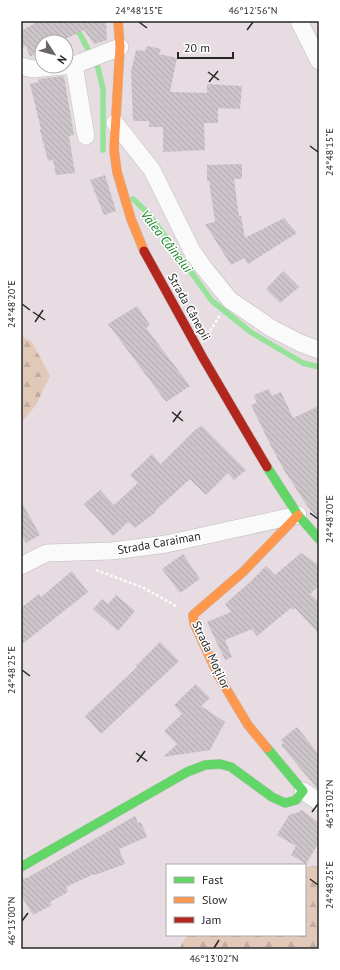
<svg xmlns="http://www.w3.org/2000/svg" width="340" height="970" font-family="'PT Sans',sans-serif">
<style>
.forest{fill:url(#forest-firs)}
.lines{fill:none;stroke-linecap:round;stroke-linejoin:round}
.stream{stroke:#95e298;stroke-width:5.5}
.building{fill:url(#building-back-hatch)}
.street-casing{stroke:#bfbdbf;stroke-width:18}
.fast-casing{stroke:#bfbdbf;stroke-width:10}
.slow-casing{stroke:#bfbdbf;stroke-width:10}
.jam-casing{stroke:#bfbdbf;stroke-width:10}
.path{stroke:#fbfafb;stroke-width:2.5;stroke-dasharray:3 2;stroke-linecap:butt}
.street{stroke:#fbfafb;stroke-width:17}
.fast{stroke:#63d668;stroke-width:9}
.slow{stroke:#ff974d;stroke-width:9}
.jam{stroke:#b3261e;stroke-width:9}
.ticks{fill:none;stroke:#272727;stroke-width:1.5}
.labels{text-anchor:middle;stroke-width:3;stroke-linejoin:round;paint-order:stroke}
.street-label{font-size:12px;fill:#272727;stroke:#fff}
.water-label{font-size:13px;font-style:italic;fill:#158725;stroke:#fff}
.neatline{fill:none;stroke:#272727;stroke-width:1.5}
.ticks-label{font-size:10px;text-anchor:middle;fill:#272727}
</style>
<defs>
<pattern id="forest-firs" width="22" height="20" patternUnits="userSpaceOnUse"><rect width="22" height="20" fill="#e1c8b9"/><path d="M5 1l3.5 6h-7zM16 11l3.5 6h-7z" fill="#c1ac9f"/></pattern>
<pattern id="building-back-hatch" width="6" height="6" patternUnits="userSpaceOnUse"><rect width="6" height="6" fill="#cbc4c8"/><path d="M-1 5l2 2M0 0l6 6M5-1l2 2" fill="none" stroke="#aea8ac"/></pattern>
</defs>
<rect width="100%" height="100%" fill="#e6dce2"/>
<g class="forest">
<path d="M21 336 32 342 50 376 36 405 21 423Z"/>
<path d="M319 866V949H179L187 935H305V867Z"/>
</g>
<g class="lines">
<g class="stream">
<path d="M73 21 98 68 103 89V150"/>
<path d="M133 199 149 214 212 301 252 333 303 363 319 367"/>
</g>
</g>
<g class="building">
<path d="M39 21H106L107 40 94 44 84 30 59 42H42V50L30 57 26 46 21 48V31Z"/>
<path d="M147 46 161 49 159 54 177 58 170 92 207 93V84L242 86 240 109 218 108V123H204L205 150 163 152V127H149V121H133L131 71 136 50 145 51Z"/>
<path d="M64 76 74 135 69 136 75 173 56 175 53 160 48 161 40 130 41 129 30 84 39 82 38 79Z"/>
<path d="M242 164V179H234L239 216H241L245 238 284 218 297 233 248 264 244 258 231 265 205 224 215 222 209 181H207V165Z"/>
<path d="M105 175 116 211 104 215 90 180Z"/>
<path d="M283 271 299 287 280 303 266 289Z"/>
<path d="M137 306 150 325 146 328 190 386 166 402 108 324Z"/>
<path d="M269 389 272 396 281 392 293 418 319 406V520L308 507 284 470 272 448 251 405 257 403 254 395Z"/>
<path d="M202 426 246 470 234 480 228 473 206 495 190 479 155 511 156 512 135 528 128 522 113 536 84 504 100 490 114 505 138 483 130 475 152 454 161 464 196 429Z"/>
<path d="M21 501 40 535 26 543 21 534Z"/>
<path d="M301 553 319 565V586L310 594 319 602V634L295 608 293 610 291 608 257 636 252 629 225 640 232 657 225 660 207 622 231 612 225 604 251 581 266 566 275 575Z"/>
<path d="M183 554 200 579 180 593 162 569Z"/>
<path d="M72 571 88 592 21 645V608L39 594 41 597Z"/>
<path d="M116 595 135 611 118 631 93 609 102 599 108 604Z"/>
<path d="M160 642 179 661 101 734 85 716 137 667 136 666Z"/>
<path d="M196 684 210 698 201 706 225 722 210 750 163 757 177 744 164 731 182 714 174 705Z"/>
<path d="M297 727 319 755V790L314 785 281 745 284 743 281 740Z"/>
<path d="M302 810 319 823V842L306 864 291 855 296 846 277 835 289 815 299 812Z"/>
<path d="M135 816 138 823 141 822 147 837 119 849 125 864 95 875 94 874 66 887 68 892 50 902 52 905 33 915 21 895V879L27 878Z"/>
</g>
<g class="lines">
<g class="street-casing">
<g id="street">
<path d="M299 21 319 61"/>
<path d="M74 65 86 136"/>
<path d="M21 66 32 69 74 65 120 47"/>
<path d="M115 123 152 170 192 251 204 268 230 300 271 328 300 343 319 350"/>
<path d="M21 566 38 557 47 553 111 551 136 548 166 544 298 515"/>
<path d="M303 791 319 802"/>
</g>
</g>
<g class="fast-casing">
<g id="fast">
<path d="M267 467 298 515 319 539"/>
<path d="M21 867 187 772 205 765 220 764 231 767 272 797 285 803 296 800 303 791 267 748"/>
</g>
</g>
<g class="slow-casing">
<g id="slow">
<path d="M118 21 120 47 114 150 117 172 131 219 144 251"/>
<path d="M267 748 248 725 218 675 194 623 193 615 243 572 298 515"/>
</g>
</g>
<g class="jam-casing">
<path id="jam" d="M144 251 203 358 267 467"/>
</g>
<g class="path">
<path d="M210 331 220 315"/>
<path d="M96 570 144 588 176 606"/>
</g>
<use href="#street" class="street"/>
<use href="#fast" class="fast"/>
<use href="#slow" class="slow"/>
<use href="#jam" class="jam"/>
</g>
<path class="ticks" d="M139 22 147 28M247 30 253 22M208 72 219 80M209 82 218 71M310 146 318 152M22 304 30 310M33 312 45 320M35 322 43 310M172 412 183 421M173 422 181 411M310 513 318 519M22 670 30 676M136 753 147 761M137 762 145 751M312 812 318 804M310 879 318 885M22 921 28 913M214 948 219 940"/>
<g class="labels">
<g class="street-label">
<text transform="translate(189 307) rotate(61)" y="4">Strada Cânepii</text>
<text transform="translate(159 543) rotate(-10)" y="4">Strada Caraiman</text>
<text transform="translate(211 655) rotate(65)" y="4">Strada Moților</text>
</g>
<g class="water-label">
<text transform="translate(167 241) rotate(52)" y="5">Valea Câinelui</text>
</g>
</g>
<rect width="340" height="970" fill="none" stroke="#ffffff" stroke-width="44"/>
<rect x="166" y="864" width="140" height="72" fill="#ffffff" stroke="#a9a9a9"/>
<rect x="174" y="877" width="20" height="6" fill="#63d668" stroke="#a9a9a9"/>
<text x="202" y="884" font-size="12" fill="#272727">Fast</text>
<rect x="174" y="897" width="20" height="6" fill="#ff974d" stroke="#a9a9a9"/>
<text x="202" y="904" font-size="12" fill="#272727">Slow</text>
<rect x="174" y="917" width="20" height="6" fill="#b3261e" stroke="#a9a9a9"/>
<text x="202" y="924" font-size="12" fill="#272727">Jam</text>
<g transform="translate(54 54) rotate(126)"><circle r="19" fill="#ffffff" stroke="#a9a9a9"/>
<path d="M0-3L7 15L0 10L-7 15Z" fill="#6a6668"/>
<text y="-6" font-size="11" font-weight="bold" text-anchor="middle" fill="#272727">N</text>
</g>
<path d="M178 52v6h55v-6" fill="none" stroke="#272727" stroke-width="2"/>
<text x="184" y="52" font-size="12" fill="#272727" stroke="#ffffff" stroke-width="3" paint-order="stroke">20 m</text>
<rect x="22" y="22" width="296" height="926" class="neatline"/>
<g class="ticks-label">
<text x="139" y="14">24°48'15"E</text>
<text x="253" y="14">46°12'56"N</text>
<text transform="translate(329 152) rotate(-90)" y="4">24°48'15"E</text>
<text transform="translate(11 304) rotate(-90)" y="4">24°48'20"E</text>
<text transform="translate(329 519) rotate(-90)" y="4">24°48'20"E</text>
<text transform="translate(11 670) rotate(-90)" y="4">24°48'25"E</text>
<text transform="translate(329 804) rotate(-90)" y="4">46°13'02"N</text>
<text transform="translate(329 885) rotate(-90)" y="4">24°48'25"E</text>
<text transform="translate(11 921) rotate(-90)" y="4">46°13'00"N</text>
<text x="214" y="962">46°13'02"N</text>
</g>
</svg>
